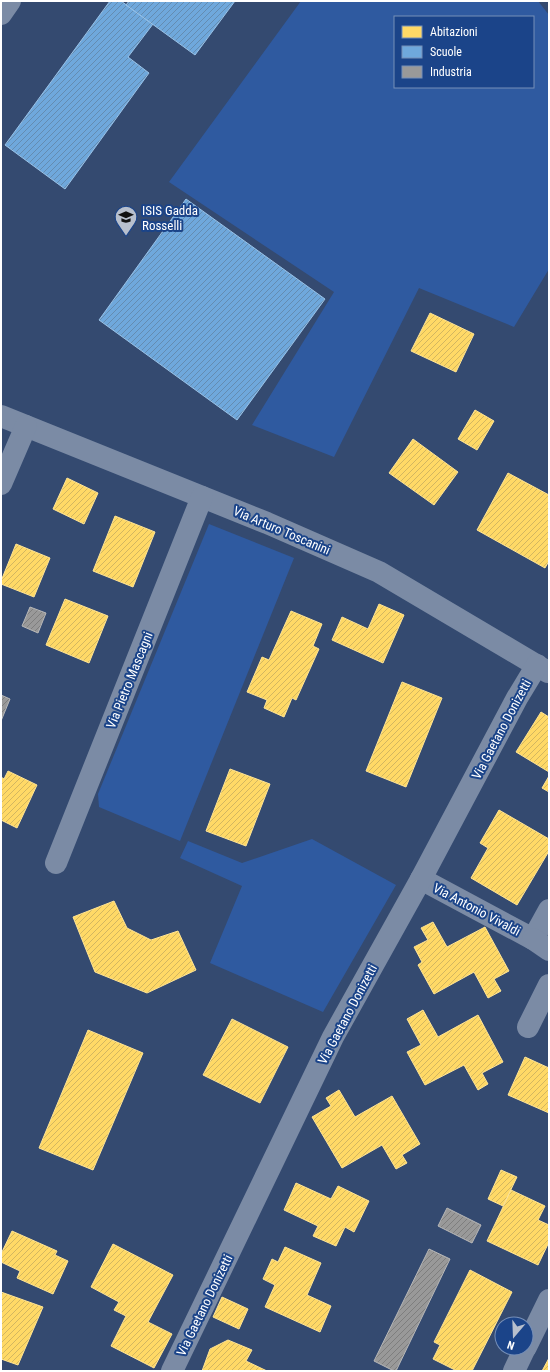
<svg xmlns="http://www.w3.org/2000/svg" width="550" height="1372" font-family="'Roboto Condensed',sans-serif">
<style>
.grass{fill:#2f5aa0;fill-rule:evenodd}
.homes{fill:url(#homes-hatch);stroke:#ffe494}
.schools{fill:url(#schools-hatch);stroke:#9ac2e6}
.industry{fill:url(#industry-hatch);stroke:#b8b8b8}
.lines{fill:none;stroke-linecap:round;stroke-linejoin:round}
.minor{stroke:#7b8ba5;stroke-width:22}
.labels{text-anchor:middle;stroke-width:4;stroke-linejoin:round;paint-order:stroke}
.poi-label{font-size:13px;fill:#fff;stroke:#1b4489;text-anchor:start}
.street-label{font-size:13px;fill:#fff;stroke:#1b4489}
</style>
<defs>
<pattern id="homes-hatch" width="6" height="6" patternUnits="userSpaceOnUse"><rect width="6" height="6" fill="#ffd966"/><path d="M-1 1l2-2M0 6l6-6M5 7l2-2" fill="none" stroke="#d2b660"/></pattern>
<pattern id="schools-hatch" width="6" height="6" patternUnits="userSpaceOnUse"><rect width="6" height="6" fill="#6fa8dc"/><path d="M-1 1l2-2M0 6l6-6M5 7l2-2" fill="none" stroke="#648cb1"/></pattern>
<pattern id="industry-hatch" width="6" height="6" patternUnits="userSpaceOnUse"><rect width="6" height="6" fill="#999"/><path d="M-1 1l2-2M0 6l6-6M5 7l2-2" fill="none" stroke="#7e7e7e"/></pattern>
</defs>
<rect width="100%" height="100%" fill="#344a70"/>
<g class="grass">
<path d="M301 1H538L549 15V269L514 327 419 288 334 457 252 425 334 292 169 182ZM395 17H533V87H395Z"/>
<path d="M209 524 294 558 180 841 99 807 98 794Z"/>
<path d="M312 839 396 885 323 1012 210 963 242 886 180 858 188 841 242 863Z"/>
</g>
<g class="homes">
<path d="M430 313 474 334 456 372 411 351Z"/>
<path d="M475 410 494 421 477 450 458 439Z"/>
<path d="M413 439 458 472 434 505 389 473Z"/>
<path d="M508 473 549 495V561L545 568 477 530Z"/>
<path d="M67 478 98 493 84 524 53 509Z"/>
<path d="M115 516 155 532 133 587 93 571Z"/>
<path d="M16 544 50 558 34 597 1 584V581Z"/>
<path d="M65 599 108 616 89 663 46 645Z"/>
<path d="M379 604 404 615 383 663 332 640 342 617 368 629Z"/>
<path d="M291 611 322 624 313 646 319 649 296 700 292 698 284 717 264 708 267 700 247 692 262 657 269 660Z"/>
<path d="M402 682 442 698 406 787 366 771Z"/>
<path d="M541 712 549 717V772L516 752Z"/>
<path d="M230 769 270 784 246 846 206 831Z"/>
<path d="M8 771 37 785 17 828 1 820V777L4 779Z"/>
<path d="M549 776V792L542 788Z"/>
<path d="M499 810 549 839V851L517 905 471 878 488 848 480 843Z"/>
<path d="M114 901 127 928 151 940 178 931 196 970 147 993 95 972 73 917Z"/>
<path d="M433 922 447 947 485 927 509 971 494 979 501 991 488 998 474 972 434 994 418 965 422 962 414 947 428 940 421 928Z"/>
<path d="M423 1010 438 1037 478 1015 503 1062 482 1073 488 1084 478 1090 464 1065 425 1085 407 1052 421 1045 407 1019Z"/>
<path d="M232 1019 288 1047 260 1103 203 1075Z"/>
<path d="M88 1030 143 1053 93 1170 39 1148Z"/>
<path d="M525 1057 549 1068V1113L508 1095Z"/>
<path d="M339 1090 355 1117 392 1096 420 1144 402 1155 407 1163 396 1169 382 1145 342 1168 312 1117 331 1106 326 1098Z"/>
<path d="M501 1170 517 1177 503 1206 488 1199Z"/>
<path d="M296 1183 331 1199 338 1186 369 1201 354 1232 345 1227 336 1246 313 1236 318 1226 284 1210Z"/>
<path d="M511 1190 545 1206 538 1220 549 1225V1242L538 1265 487 1241Z"/>
<path d="M12 1231 57 1251 55 1255 68 1261 53 1294 17 1278 20 1271 1 1262V1254Z"/>
<path d="M113 1244 173 1275 148 1322 172 1334 154 1368 111 1346 126 1316 114 1310 119 1302 91 1287Z"/>
<path d="M285 1247 321 1263 307 1295 331 1306 320 1332 265 1307 275 1285 263 1279 272 1259 278 1262Z"/>
<path d="M470 1270 512 1292 472 1371H457L433 1359 440 1345 434 1342Z"/>
<path d="M1 1292 43 1307 18 1365 1 1359Z"/>
<path d="M222 1297 248 1309 239 1329 213 1317Z"/>
<path d="M228 1340 252 1350 246 1361 267 1371H202L210 1349Z"/>
<path d="M549 1358V1371H542Z"/>
</g>
<g class="schools">
<path d="M110 1H121L153 24 128 57 149 73 65 189 5 145Z"/>
<path d="M129 1H235L195 55 126 5Z"/>
<path d="M186 199 325 299 237 420 99 320Z"/>
</g>
<g class="industry">
<path d="M30 607 46 613 38 633 22 626Z"/>
<path d="M1 695 10 699 1 721Z"/>
<path d="M447 1208 481 1225 472 1243 438 1226Z"/>
<path d="M429 1249 450 1259 396 1371H394L374 1361Z"/>
</g>
<g class="lines">
<g class="minor">
<path d="M1 14 10 1"/>
<path d="M1 416 267 523 379 572 548 672"/>
<path d="M1 484 26 426"/>
<path d="M56 863 202 497"/>
<path d="M421 879 533 939 549 910"/>
<path d="M533 939 549 950"/>
<path d="M528 1027 549 985"/>
<path d="M526 1347 549 1300"/>
<path d="M172 1371 333 1037 421 879 517 698 537 665"/>
<path d="M514 1371 525 1348"/>
</g>
</g>
<defs>
<g id="school-pin" transform="scale(1.15)"><path d="M0 17L-7.5 6A9.5 9.5 0 1 1 7.5 6Z" fill="#b8c0cd" stroke="#1b4489"/><path d="M0-5L7-2L0 1L-7-2ZM-4 1L0 2.5L4 1V4Q0 6-4 4Z" fill="#111"/></g>
</defs>
<g fill-rule="evenodd">
<use href="#school-pin" x="126" y="217"/>
</g>
<g class="labels">
<g class="poi-label">
<text x="142" y="215">ISIS Gadda<tspan x="142" dy="15">Rosselli</tspan></text>
</g>
<g class="street-label">
<text transform="translate(282 530) rotate(23)" y="5">Via Arturo Toscanini</text>
<text transform="translate(129 680) rotate(-68)" y="5">Via Pietro Mascagni</text>
<text transform="translate(501 729) rotate(-62)" y="5">Via Gaetano Donizetti</text>
<text transform="translate(477 909) rotate(28)" y="5">Via Antonio Vivaldi</text>
<text transform="translate(347 1014) rotate(-62)" y="5">Via Gaetano Donizetti</text>
<text transform="translate(204 1305) rotate(-64)" y="5">Via Gaetano Donizetti</text>
</g>
</g>
<rect width="550" height="1372" fill="none" stroke="#ffffff" stroke-width="4"/>
<rect x="394" y="16" width="140" height="72" fill="#1b4489" stroke="#768fb8"/>
<rect x="402" y="26" width="20" height="12" fill="#ffd966" stroke="#768fb8"/>
<text x="430" y="36" font-size="12" fill="#ffffff">Abitazioni</text>
<rect x="402" y="46" width="20" height="12" fill="#6fa8dc" stroke="#768fb8"/>
<text x="430" y="56" font-size="12" fill="#ffffff">Scuole</text>
<rect x="402" y="66" width="20" height="12" fill="#999999" stroke="#768fb8"/>
<text x="430" y="76" font-size="12" fill="#ffffff">Industria</text>
<g transform="translate(514 1336) rotate(199)"><circle r="19" fill="#1b4489" stroke="#768fb8"/>
<path d="M0-3L7 15L0 10L-7 15Z" fill="#b8c0cd"/>
<text y="-6" font-size="11" font-weight="bold" text-anchor="middle" fill="#ffffff">N</text>
</g>
</svg>
